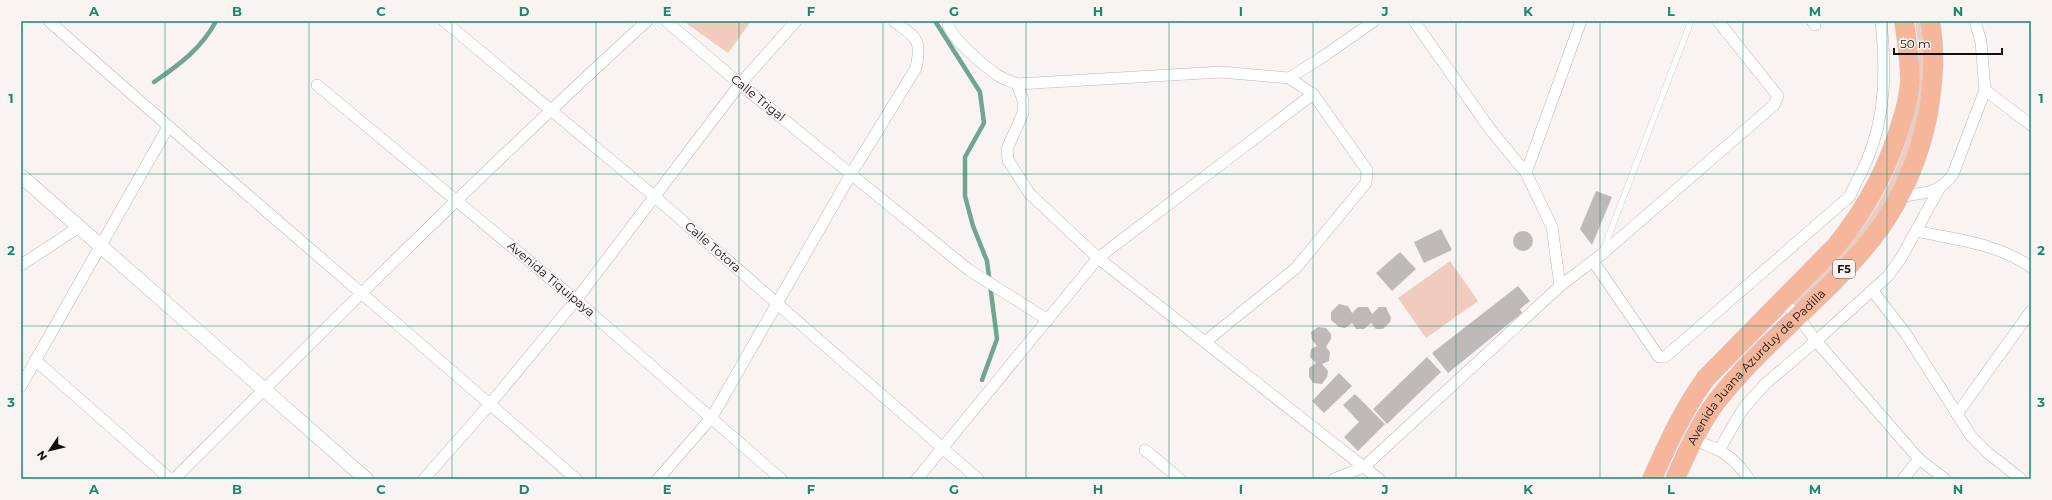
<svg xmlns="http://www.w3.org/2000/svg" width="2052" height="500" font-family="Montserrat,sans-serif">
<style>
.green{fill:#f1cbbd}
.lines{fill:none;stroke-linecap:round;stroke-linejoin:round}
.stream{stroke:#6ea692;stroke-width:4.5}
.building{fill:#bfbab8}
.service-casing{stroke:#bbb6b4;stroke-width:6}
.minor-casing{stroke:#bbb6b4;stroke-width:12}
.tertiary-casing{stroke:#bbb6b4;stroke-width:15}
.trunk-casing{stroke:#d0cfcf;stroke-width:20}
.service{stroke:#fff;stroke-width:5.5}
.minor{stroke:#fff;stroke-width:11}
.tertiary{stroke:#fff;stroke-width:14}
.trunk{stroke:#f6b69c;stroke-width:19}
.grid{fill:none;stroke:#148b6d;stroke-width:1;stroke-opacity:0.55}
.labels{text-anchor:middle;stroke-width:3;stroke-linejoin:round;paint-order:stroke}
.shield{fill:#f9f3f1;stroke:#575453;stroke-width:1}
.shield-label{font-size:11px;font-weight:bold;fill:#12100f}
.street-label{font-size:12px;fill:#12100f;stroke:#f9f3f1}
.neatline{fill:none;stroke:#148b6d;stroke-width:1.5}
.grid-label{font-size:13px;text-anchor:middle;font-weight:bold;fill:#148b6d}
</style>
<rect width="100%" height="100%" fill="#f9f3f1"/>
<g class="green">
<path d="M683 21H751L728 53Z"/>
<path d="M1915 21H1921C1923 40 1925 59 1924 79 1922 147 1889 209 1844 259 1829 276 1812 291 1796 306L1791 302C1810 284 1831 266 1848 246 1900 185 1929 101 1915 21Z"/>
<path d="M1450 261 1478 301 1426 338 1398 298Z"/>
</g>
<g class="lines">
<g class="stream">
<path d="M935 21 980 92 984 123 965 157V196L973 226 987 261 997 339 982 380"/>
<path d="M154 82C179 65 202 48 216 21"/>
</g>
</g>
<g class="building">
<path d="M1596 191 1612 197 1592 245 1580 229Z"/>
<path d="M1441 229 1452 250 1424 263 1414 242Z"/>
<circle cx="1523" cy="241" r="10"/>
<path d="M1400 252 1416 269 1392 291 1376 273Z"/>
<path d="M1518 286 1530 301 1520 309 1522 313 1448 373 1432 353Z"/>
<path d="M1339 304 1348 306 1352 313 1358 307H1368L1372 314 1379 307H1386L1391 318 1390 322 1383 329H1376L1371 323 1364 329H1356L1352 323 1345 328 1339 327 1331 320V312Z"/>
<path d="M1318 327 1326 328 1331 334V339L1326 347 1330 352 1329 361 1322 364 1328 371 1327 377 1322 384 1313 383 1309 377V368L1316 363 1310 357 1311 349 1317 346 1312 340 1311 332Z"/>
<path d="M1427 357 1441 372 1387 424 1373 409Z"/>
<path d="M1339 373 1352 386 1324 413 1312 401Z"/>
<path d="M1355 394 1385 424 1358 451 1344 437 1359 422 1343 405Z"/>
</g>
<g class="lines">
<g class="service-casing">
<path id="service" d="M1604 248 1691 21"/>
</g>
<g class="minor-casing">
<g id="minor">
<path d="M49 21C223 176 401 326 576 479"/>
<path d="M444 21 654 196 978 479"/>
<path d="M666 21 740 84 969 270 1048 320"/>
<path d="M948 21C946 35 986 67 997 75 1003 79 1011 81 1017 84L1221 72 1289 78 1313 94 1367 170 1366 183 1296 268 1205 342"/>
<path d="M1414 21 1490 129 1526 173 1552 227 1560 286"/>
<path d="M1812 21 1815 25"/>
<path d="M1289 78 1321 58 1374 21"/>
<path d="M1017 84 1023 100V113L1007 149 1008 160 1029 193 1098 258 1379 479"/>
<path d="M317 85 576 300 781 479"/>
<path d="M1985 90 2031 125"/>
<path d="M1526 173 1581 21"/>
<path d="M1899 197C1922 192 1939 195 1953 174L1985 90 1981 42 1975 21"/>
<path d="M1916 231C1957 240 1996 243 2031 267"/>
<path d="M1593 261 1659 357H1665L1850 196C1855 184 1862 172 1867 160 1886 116 1886 68 1881 21"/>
<path d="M21 265 79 227"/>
<path d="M1872 290 1906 334 1971 436 1988 453 2021 479"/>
<path d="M1782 301 1797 315 1816 341 1919 459 1945 479"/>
<path d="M35 360 170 479"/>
<path d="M21 386 168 127"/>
<path d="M1957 414 2031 311"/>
<path d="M1689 438C1718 449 1731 453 1749 479"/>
<path d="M1145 450 1180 479"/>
<path d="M1719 450 1743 409 1765 384 1816 341 1888 276 1901 258 1939 189"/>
<path d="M174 479C330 324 485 169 647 21"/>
<path d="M424 479 490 404 576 300 740 84 796 21"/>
<path d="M658 479 712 417 851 174 916 68C922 38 917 39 894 21"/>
<path d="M917 479 1098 258 1313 94"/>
<path d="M1334 479 1364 467 1560 286 1602 254 1774 105 1778 96 1718 21"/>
<path d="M1903 479 1919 459"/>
</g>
</g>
<g class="tertiary-casing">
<path id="tertiary" d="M21 176 366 479"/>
</g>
<g class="trunk-casing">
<g id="trunk">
<path d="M1652 479C1668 443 1683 410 1706 378L1836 246C1866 209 1889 167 1902 120 1906 108 1909 95 1910 82 1910 61 1907 41 1904 21"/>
<path id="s1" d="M1675 479C1687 452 1699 425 1716 402 1765 339 1833 292 1880 228 1904 194 1920 154 1928 114 1933 83 1936 52 1930 21"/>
</g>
</g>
<use href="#service" class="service"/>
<use href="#minor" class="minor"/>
<use href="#tertiary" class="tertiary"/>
<use href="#trunk" class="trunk"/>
</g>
<path class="grid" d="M165 21V479M309 21V479M452 21V479M596 21V479M739 21V479M883 21V479M1026 21V479M1169 21V479M1313 21V479M1456 21V479M1600 21V479M1743 21V479M1887 21V479M21 174H2031M21 326H2031"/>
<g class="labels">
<rect class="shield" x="1833" y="260" width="22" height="18" rx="3"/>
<g class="shield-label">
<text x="1844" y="273">F5</text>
</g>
<g class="street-label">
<text transform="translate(758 98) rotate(39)" y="4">Calle Trigal</text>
<text transform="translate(713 247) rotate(41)" y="4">Calle Totora</text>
<text transform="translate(551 279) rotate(40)" y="4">Avenida Tiquipaya</text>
<text dy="4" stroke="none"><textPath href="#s1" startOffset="140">Avenida Juana Azurduy de Padilla</textPath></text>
</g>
</g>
<rect width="2052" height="500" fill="none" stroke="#f9f3f1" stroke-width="44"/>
<g transform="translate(50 450) rotate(235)" stroke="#f9f3f1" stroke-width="3" paint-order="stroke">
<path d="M0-3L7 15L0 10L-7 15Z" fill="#12100f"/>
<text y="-6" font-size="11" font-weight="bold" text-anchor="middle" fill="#12100f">N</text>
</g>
<path d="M1894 48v6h108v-6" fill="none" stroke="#12100f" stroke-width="2"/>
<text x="1900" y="48" font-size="12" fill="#12100f" stroke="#f9f3f1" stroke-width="3" paint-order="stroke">50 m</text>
<rect x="22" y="22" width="2008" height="456" class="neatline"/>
<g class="grid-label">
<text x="94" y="16">A</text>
<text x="237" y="16">B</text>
<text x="381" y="16">C</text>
<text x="524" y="16">D</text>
<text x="667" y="16">E</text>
<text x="811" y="16">F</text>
<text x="954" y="16">G</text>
<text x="1098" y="16">H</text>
<text x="1241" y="16">I</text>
<text x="1385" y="16">J</text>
<text x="1528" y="16">K</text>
<text x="1671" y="16">L</text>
<text x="1815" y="16">M</text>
<text x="1958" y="16">N</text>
<text x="11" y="103">1</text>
<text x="2041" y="103">1</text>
<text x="11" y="255">2</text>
<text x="2041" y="255">2</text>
<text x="11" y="407">3</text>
<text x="2041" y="407">3</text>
<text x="94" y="494">A</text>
<text x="237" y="494">B</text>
<text x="381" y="494">C</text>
<text x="524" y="494">D</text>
<text x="667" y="494">E</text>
<text x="811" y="494">F</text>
<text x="954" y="494">G</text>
<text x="1098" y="494">H</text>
<text x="1241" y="494">I</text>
<text x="1385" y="494">J</text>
<text x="1528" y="494">K</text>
<text x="1671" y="494">L</text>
<text x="1815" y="494">M</text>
<text x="1958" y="494">N</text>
</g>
</svg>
